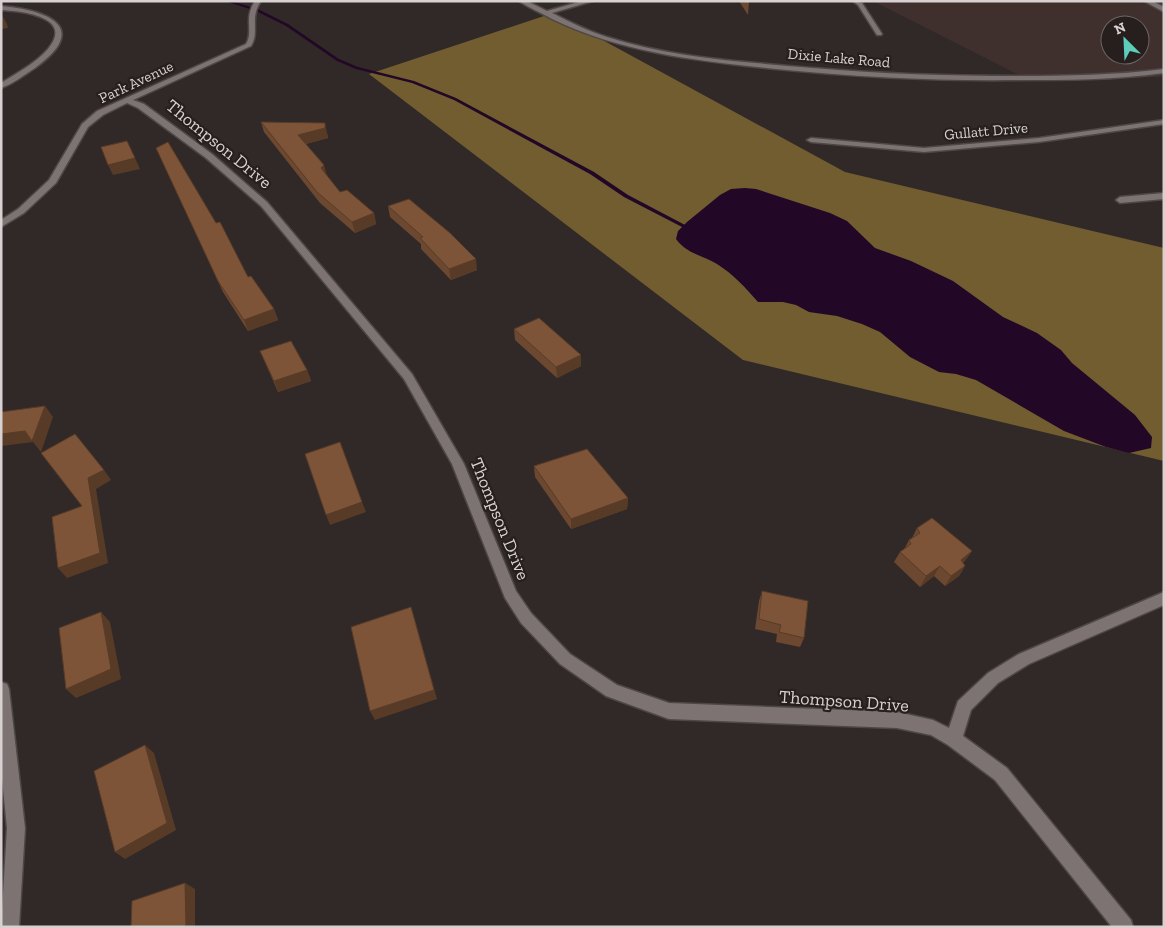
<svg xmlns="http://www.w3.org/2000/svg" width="1165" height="928" font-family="'Zilla Slab',serif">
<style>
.built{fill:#3f302e;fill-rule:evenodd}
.forest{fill:#715d2f}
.water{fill:#220727}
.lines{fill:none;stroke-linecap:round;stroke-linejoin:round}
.stream{fill:#220727;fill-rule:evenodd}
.minor-casing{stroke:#4e4747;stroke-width:3}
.minor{fill:#7d7372;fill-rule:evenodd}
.wall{fill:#6c4830}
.shaded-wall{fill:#583b27}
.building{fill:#7d5438;stroke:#583b27}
.labels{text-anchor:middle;stroke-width:4.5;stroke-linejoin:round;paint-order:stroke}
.far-street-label{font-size:15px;fill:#d7d1d1;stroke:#271f1e}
.street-label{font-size:18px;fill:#d7d1d1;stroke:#271f1e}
</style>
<rect width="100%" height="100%" fill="#312928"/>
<path class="built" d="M873 1H1164V77L1029 80ZM1110 25H1140V55H1110Z"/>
<path class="forest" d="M553 13 845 172 1164 248V461L743 360 369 74Z"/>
<path class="water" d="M745 188 756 189 830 213 847 221 875 248 911 261 953 281 1003 317 1037 333 1061 350 1072 363 1135 415 1152 437 1151 448 1129 453 1106 447 1064 431 976 380 956 374 939 372 910 357 880 332 862 324 837 316 809 312 796 305 783 302H758C745 287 733 274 717 264 702 255 687 254 676 239L678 231 687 222 720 195 731 189Z"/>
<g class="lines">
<path class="stream" d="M225 1H231L258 9 288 24 339 59 358 67 414 81 456 98 594 172 628 195 687 226 686 227H682L624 197 590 174 454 100 412 83 356 69 337 61 286 26 256 11Z"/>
<g class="minor-casing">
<g id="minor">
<path d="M255 1H261C249 18 260 32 251 46L133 100 144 104 212 154 267 202 412 374 464 464 516 591 531 613 570 654 617 685 669 703 897 712 933 720 949 728 958 701 988 673 1019 654 1164 592V605L1029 664 998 683 971 710 963 736 1007 768 1131 920 1133 927H1112L995 780 948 745 931 735 897 728 669 719 606 696 560 664 521 623 505 598 452 464 404 379 261 206 206 158 138 108 127 103 103 115 88 127 56 183 24 213 1 227V220L18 209 49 180 82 124 97 111 246 44C254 31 243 19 255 1Z"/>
<path d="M519 1H527L547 11 582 1H593L552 13C570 22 588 31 607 37 672 58 745 62 813 68 882 74 951 76 1020 76 1068 76 1116 75 1164 69V73C1115 80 1066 80 1017 80 936 81 856 77 776 69 699 61 622 53 552 19 542 13 529 8 519 1Z"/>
<path d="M853 1 862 3 882 34 881 35H877L858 5Z"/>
<path d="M1144 1H1152L1164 7V12Z"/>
<path d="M1 6C47 10 92 27 35 68 24 75 13 84 1 88V83C17 73 36 63 48 49 75 17 22 11 1 10Z"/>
<path d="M1164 120V124L1039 142 924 152 811 142 807 140 811 138 924 148 1039 138Z"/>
<path d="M1164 193V199L1120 203 1116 200 1120 197Z"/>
<path d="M1 682 7 684 9 689 25 828 19 927H1L7 828 1 769Z"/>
</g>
</g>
<use href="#minor" class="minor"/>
</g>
<g class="wall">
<path d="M739 1H749L748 15Z"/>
<path d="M261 122 327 133 328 138 306 144 327 176 340 192 374 213 376 224 355 233 320 203 264 132Z"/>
<path d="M156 148 248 277 274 309 278 320 248 331 223 292Z"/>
<path d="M388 206 477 270 451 280 421 249V244L390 217Z"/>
<path d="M514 329 581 366 557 378 515 340Z"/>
<path d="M260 351 307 370 311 381 278 392Z"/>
<path d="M534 466 628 498 627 509 571 529 535 477Z"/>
<path d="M917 528 972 551 963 563 965 566 959 576 945 586 934 576 920 587 894 562 900 552 905 548 909 540 912 538Z"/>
<path d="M762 591 804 638 800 647 776 642 777 634 755 629 759 601Z"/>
</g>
<g class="shaded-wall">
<path d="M2 15 7 24 8 28 1 29V19Z"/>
<path d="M325 123 328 138 301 145 298 135Z"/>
<path d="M135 158 140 169 113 175 108 165Z"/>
<path d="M324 165 327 176 321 168Z"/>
<path d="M374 213 376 224 355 233 352 222Z"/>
<path d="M476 259 477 270 451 280 449 269Z"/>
<path d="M274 309 278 320 248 331 244 320Z"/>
<path d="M581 355V366L557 378 556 367Z"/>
<path d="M307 370 311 381 278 392 274 381Z"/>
<path d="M45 406 53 417 41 452 33 442 1 446V434Z"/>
<path d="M104 470 111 480 96 489 108 563 67 578 58 568 100 553 88 478Z"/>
<path d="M628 498 627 509 571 529V519Z"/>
<path d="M362 502 366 512 330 525 326 515Z"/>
<path d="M972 551 965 561 955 570 961 560Z"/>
<path d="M940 566 934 576 920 587 926 576Z"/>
<path d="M965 566 959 576 945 586 951 576Z"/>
<path d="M101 612 110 622 121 679 76 698 66 689Z"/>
<path d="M414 617 437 699 375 720 370 711Z"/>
<path d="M145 745 154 753 176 830 125 859 115 852Z"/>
<path d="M185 883 195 889V927H186Z"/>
</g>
<g class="building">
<path d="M261 122 325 123V128L298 135 324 165 321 168 340 192 347 190 374 213 352 222 317 192Z"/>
<path d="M127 141 135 158 108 165 101 147Z"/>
<path d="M168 142 216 223 220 222 248 277 251 276 274 309 244 320 218 281 156 148Z"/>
<path d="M409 199 450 233 476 259 449 269 420 238 423 237 388 206Z"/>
<path d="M539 318 581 355 556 367 514 329Z"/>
<path d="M291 341 307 370 274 381 260 351Z"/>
<path d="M45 406 32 441 25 431 1 434V412Z"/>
<path d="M75 434 104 470 88 478 100 553 58 568 52 517 82 506 41 453Z"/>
<path d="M340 442 362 502 326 515 305 454Z"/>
<path d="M587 449 628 498 571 519 534 466Z"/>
<path d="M932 518 972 551 961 560 965 566 951 576 940 566 926 576 900 552 911 544 909 540 920 533 917 528Z"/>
<path d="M762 591 808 601 804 638 779 632 781 625 759 619Z"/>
<path d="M411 607 434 690 370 711 351 627Z"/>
<path d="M101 612 111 669 66 689 59 628Z"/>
<path d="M145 745 167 823 115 852 94 771Z"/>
<path d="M185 883 186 927H131L132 901Z"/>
</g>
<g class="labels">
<g class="far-street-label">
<text transform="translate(839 58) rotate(5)" y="5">Dixie Lake Road</text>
<text transform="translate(136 82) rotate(-25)" y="5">Park Avenue</text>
<text transform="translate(986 131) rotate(-5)" y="5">Gullatt Drive</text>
</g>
<g class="street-label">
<text transform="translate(219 144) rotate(39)" y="6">Thompson Drive</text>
<text transform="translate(500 519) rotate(68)" y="6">Thompson Drive</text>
<text transform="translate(844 701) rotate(4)" y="6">Thompson Drive</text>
</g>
</g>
<rect width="1165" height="928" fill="none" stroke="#d7d1d1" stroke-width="5"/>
<g transform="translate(1125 40) rotate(336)"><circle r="24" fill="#271f1e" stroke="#6d6666"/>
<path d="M0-4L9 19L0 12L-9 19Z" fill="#5cceba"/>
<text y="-8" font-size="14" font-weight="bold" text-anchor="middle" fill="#d7d1d1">N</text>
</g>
</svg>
